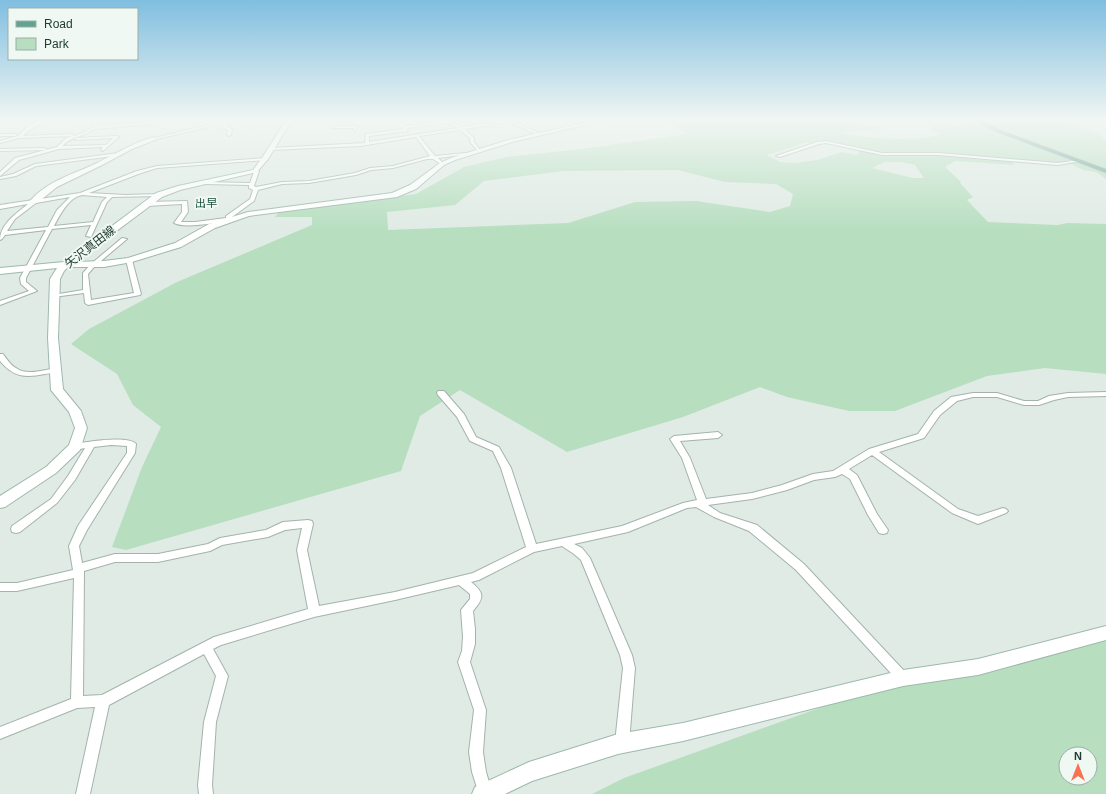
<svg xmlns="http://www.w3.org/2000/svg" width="1106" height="794" font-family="Helvetica,'Noto Sans JP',sans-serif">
	<rect width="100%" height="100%" fill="#e0ebe5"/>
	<!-- green -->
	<g fill="#b7debf" fill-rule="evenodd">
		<path d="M664 120H861L859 124 882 126 887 128 843 132 849 135C881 138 911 143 942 134L933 131 929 128C942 120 951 125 965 127L964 124 983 121 982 120H1065L1098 133 1106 140V179L1096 172 1083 170 1071 164 1012 162 1014 165 955 161 945 167 961 182 960 183 973 197 967 200 988 222 1058 225 1067 223 1106 224V374L1045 368 987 376 895 411H849L787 397 760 387 683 417 567 452 460 390 420 416 401 471 126 550 112 547 142 467 161 427 133 405 117 374 71 344 89 329 177 282 312 225V217H275L279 212 416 194 464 167 506 157 581 149 688 134C680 130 673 123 664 120ZM831 141 861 148 857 155 841 152 817 160 795 163 780 162 767 155 805 143ZM885 162H901L915 165 924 178H913L872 168ZM678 170 725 182 776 184 793 194 790 206 770 212 696 201 635 202 568 223 388 230 387 212 455 205 484 181 563 171Z"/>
		<path d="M1106 633V794H592L624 778 903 678ZM1066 754H1090V778H1066Z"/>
	</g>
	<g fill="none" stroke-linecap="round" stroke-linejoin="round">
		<!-- stream -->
		<path stroke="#85ccd3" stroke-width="1.5" d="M0 123 36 120"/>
		<defs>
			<g id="street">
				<path d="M41 120H71L69 121C49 122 38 121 23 136L72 134 74 136 85 132 100 123 102 124 99 126 173 120H242L226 121 228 123 227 127 232 129 231 135 229 136 227 135 228 130 223 128 224 123 222 121 174 122 95 129C83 137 72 136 62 146L106 145 113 138 75 140 76 138 117 136 119 137 103 151 101 150 103 147 59 149 19 160 0 176V172L15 158 57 147 66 138 72 136 19 138 0 143V141L18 136 28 126Z"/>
				<path d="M308 120H330L328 121 289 123 287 122Z"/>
				<path d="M394 120H398L405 126 447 121 462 127 506 120H514L513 121 541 134 538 135 509 122 466 129 465 130 474 138V142L480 150 478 151 470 142V138L460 130 419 136 435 156 466 153 468 154 438 158 444 164 442 165 433 159H427L393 168 371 170 356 175 309 183 282 184 258 190 254 201 232 217 234 219 231 221C218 222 185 229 174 223L182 212V204L147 206 144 204 147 202 187 201 188 212 181 222H195L226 218V216L250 199 253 190 249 188V185L205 184 203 183V182L250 183 254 172 253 171 257 170 259 171 254 186 256 187 282 182 309 181 355 173 370 168 393 166 430 156 416 137 360 146 270 150 268 149 270 148 365 143 366 134 404 129ZM447 123 458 128 369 142V136L408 131 407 128Z"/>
				<path d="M207 125 208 127 153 140 151 139Z"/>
				<path d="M334 126H356L358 127 355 131 353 130 354 128H333Z"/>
				<path d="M0 134H15L17 135 15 136H0Z"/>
				<path d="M826 141 882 153H939L1058 163 1079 160 1081 161 1058 165 939 155H882L826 143 819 144 780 157 776 156 817 142Z"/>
				<path d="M44 148 46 149V150L0 151V149Z"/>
				<path d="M119 153 121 154V155L36 166 16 176 0 179V177L13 174 35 164Z"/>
				<path d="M265 158 267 159V160L157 168 141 173 89 193 125 195 159 194 161 195 159 196 112 197 107 202 91 237 86 236 91 225 52 229 26 278V282L37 291 0 305V301L29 291 21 284 20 278 46 230 5 235 2 239 0 240C0 224 17 213 28 204L0 209V205L80 193 137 171 157 166ZM82 195 107 197 102 202 93 222 54 226C60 215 68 198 82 195ZM70 197 57 210 48 227 7 231 15 219 36 203Z"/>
				<path d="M122 238 127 239 95 266 88 274 91 300 134 293 126 260 129 258 132 260 141 294 140 295 88 305 85 303 84 293 53 297V295L83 290V273L91 264Z"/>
				<path d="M0 354H3C7 359 10 365 16 368 27 376 44 370 56 368L60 370C56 373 50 373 45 374 25 378 13 377 0 361Z"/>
				<path d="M438 391H444L464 414 476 437 499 447 500 449 511 468 536 544 622 526 683 503 697 500 682 458 670 439 674 436 718 432 722 435 718 438 680 441 690 458 706 499 752 493 782 485 813 474 833 471 869 449 918 434 934 411 951 397 973 393H997L1024 401H1038L1049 396 1068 393 1106 392V396L1068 397 1054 400 1039 405H1024L997 397H973L957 401 940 415 924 438 879 452 958 509 978 516 1003 508 1006 509 1008 511 1006 513 978 524 952 513 872 455 849 469 857 475 877 514 888 530 887 533 883 534 879 533 868 515 850 479 842 474 835 477 814 480 787 490 752 499 708 505 720 513 757 525 804 564 907 674 909 678 907 682 903 683 899 682 796 570 749 531 714 517 696 507 687 508 628 532 574 544 582 548 590 558 632 655 635 668 629 743 627 748 622 749 617 748 615 743 623 668 620 655 581 560 574 554 562 546 534 552 479 580 471 582C485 593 484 598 473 611L475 629V644L470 662 486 710 483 752 486 772 492 792 491 794H479L472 772 469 752 474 710 458 662 462 651 463 637 461 610 470 599V594L459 585 395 600 314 617 221 645 213 649 228 676 216 722 212 785 213 794H199L198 785 204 722 216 676 204 654 109 705 90 794H76L95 707 77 708 0 739V727L71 699 74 578 17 591H0V583H17L73 570 69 546 78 526 127 453V446L111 445 94 447 75 480 57 503 20 532 16 533 12 532 11 529 12 526 51 499 68 476 85 448 75 450 71 447 72 445C84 442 128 435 136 444L135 453 87 530 79 546 82 563 115 554H158L208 544 220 538 266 530 283 522 308 520 312 521 313 524 307 550 319 606 395 592 473 573 526 547 501 468 493 451 470 441 457 417 438 395 437 393ZM302 528 297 550 308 609 214 637 102 695 83 696 84 571 115 562H158L210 551 222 545 268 537 285 530Z"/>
			</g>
			<g id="secondary">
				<path d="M286 120H292L268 159 257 172 180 190 162 197 75 262 104 261 128 258 175 243 209 224 248 212 392 193 410 185 440 163 451 158 508 140 596 120H606L512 142 455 160 444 165 416 189 397 197 249 216 215 228 181 247 132 262 104 267H68L64 271 60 279 58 338 63 389 81 411 87 428 80 450 56 473 5 507 0 508V496L46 467 69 445 75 428 69 412 51 390 48 338 50 279 57 268 0 274V268L64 262 156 193 178 186 253 170 262 158Z"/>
				<path d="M153 137 155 138V140L132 149 102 165 57 187 37 203H31L30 201C47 181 74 174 97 163 115 154 133 143 153 137Z"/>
				<path d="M1106 626V640L978 675 903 686 683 741 618 754 532 781 505 794H472L475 787 529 762 618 734 683 723 903 670 978 659Z"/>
			</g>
			<path id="primary" d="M972 120H979L1003 131 1106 169V173L999 133Z"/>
		</defs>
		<!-- street casing -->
		<use href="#street" stroke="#a3b3ac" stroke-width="2"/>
		<!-- secondary casing -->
		<use href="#secondary" stroke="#9eb8ad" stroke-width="2"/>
		<!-- primary casing -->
		<use href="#primary" stroke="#c1c8c6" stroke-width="2"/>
		<!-- street -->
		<use href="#street" fill="#fff" fill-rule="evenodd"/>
		<!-- secondary -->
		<use href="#secondary" fill="#fff" fill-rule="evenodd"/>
		<!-- primary -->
		<use href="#primary" fill="#62a38f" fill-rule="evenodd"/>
	</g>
	<!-- sky -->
	<linearGradient id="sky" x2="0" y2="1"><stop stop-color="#80bee0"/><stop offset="0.52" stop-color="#f1f6f3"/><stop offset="1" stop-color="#f1f6f3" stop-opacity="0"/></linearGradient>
	<rect width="1106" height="231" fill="url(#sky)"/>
	<g text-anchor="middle" stroke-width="4" stroke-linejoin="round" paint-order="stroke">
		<!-- far-neighbourhood labels -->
		<g font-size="11" fill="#1b4f3f" stroke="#f0f8f4">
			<text x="206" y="207">出早</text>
		</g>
		<!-- street labels -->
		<g font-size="12" fill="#203c33" stroke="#f0f8f4">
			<text transform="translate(90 247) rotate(-38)" y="4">矢沢真田線</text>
		</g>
	</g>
	<!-- legend -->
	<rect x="8" y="8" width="130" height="52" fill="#f0f8f4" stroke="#9dada7"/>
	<rect x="16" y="21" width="20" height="6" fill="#62a38f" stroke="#9dada7"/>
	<text x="44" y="28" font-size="12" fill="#203c33">Road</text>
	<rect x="16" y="38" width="20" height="12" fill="#b7debf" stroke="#9dada7"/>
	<text x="44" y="48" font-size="12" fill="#203c33">Park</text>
	<!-- north arrow -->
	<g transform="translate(1078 766)"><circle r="19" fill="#f0f8f4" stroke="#9dada7"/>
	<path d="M0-3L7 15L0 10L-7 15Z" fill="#f87151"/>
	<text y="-6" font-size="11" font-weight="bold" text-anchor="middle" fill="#203c33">N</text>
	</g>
</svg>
